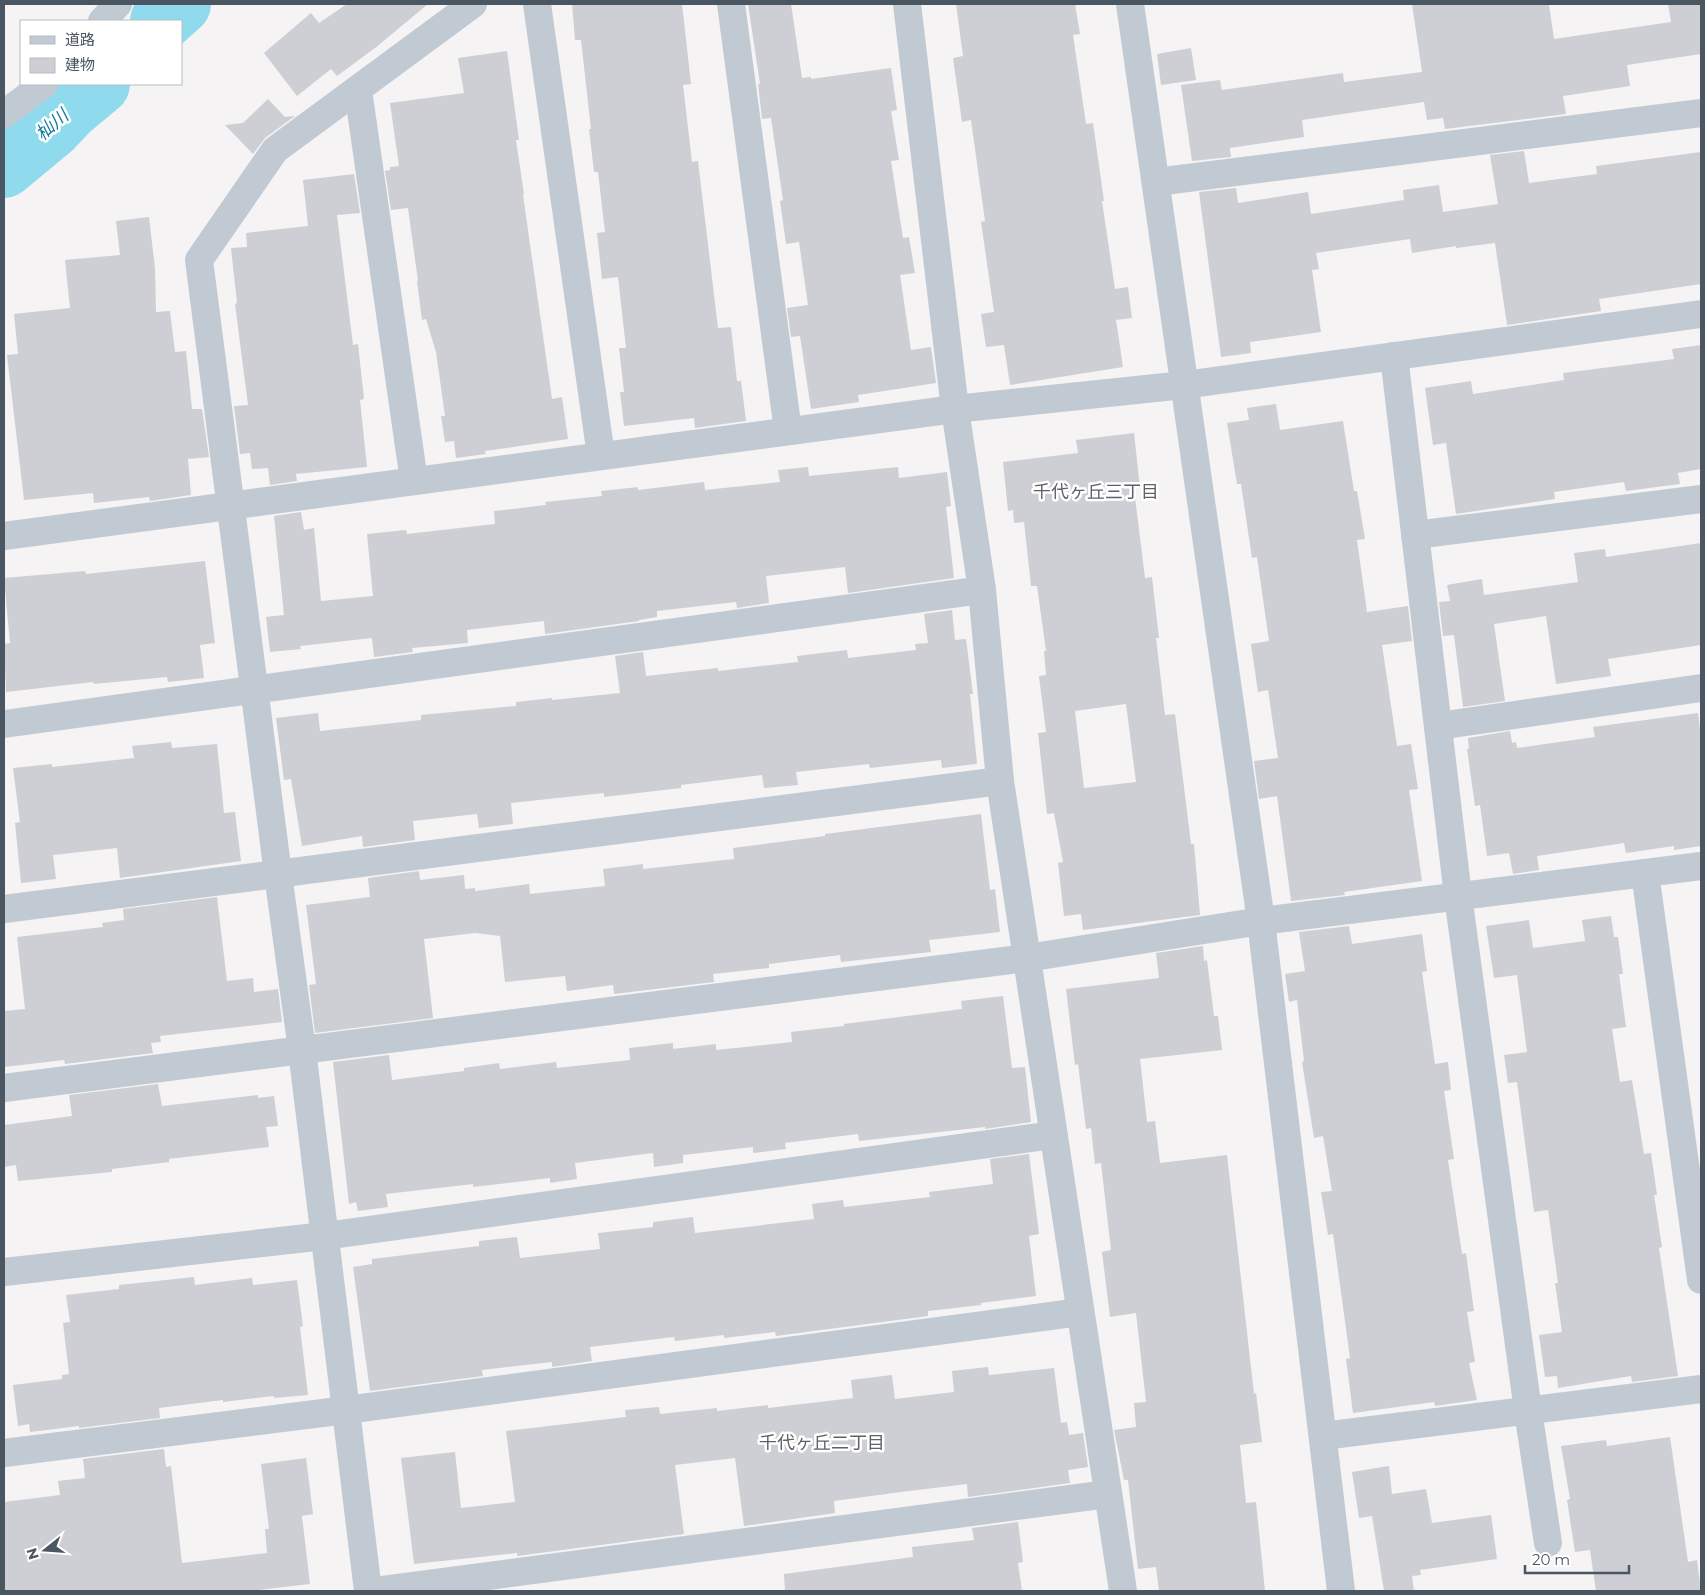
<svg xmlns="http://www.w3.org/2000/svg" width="1705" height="1595" font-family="Montserrat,'Noto Sans JP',sans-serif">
	<rect width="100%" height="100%" fill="#f5f3f3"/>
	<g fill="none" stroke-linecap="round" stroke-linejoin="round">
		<!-- river -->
		<g stroke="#90daee" stroke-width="62">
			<path d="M161 21 180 4"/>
			<path d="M4 167 51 128 69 109 99 84"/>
		</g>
	</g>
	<!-- building -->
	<g fill="#cdcfd5" fill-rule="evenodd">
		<path d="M347 4H428L375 48 337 76 331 69 297 96 264 53 311 13 319 23Z"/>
		<path d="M572 4H682L691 84 683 85 692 162 698 161 718 328 731 327 737 381H741L746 421 695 428 694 418 624 426 620 392H624L619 348H626L618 277 602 279 597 233 605 232 598 172H594L589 129H591L581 40H575Z"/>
		<path d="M748 4H791L802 78 811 77V79L891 68 897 110 891 111 899 160 891 161 903 238 909 237 915 273 900 275 911 350 931 347 936 383 858 395 859 402 811 409 800 336 791 337 787 308 808 305 799 242 786 244 780 201 783 200 771 118 762 119 758 84H760Z"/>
		<path d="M956 4H1075L1080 34 1073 35 1086 124 1093 123 1104 201H1102L1115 289 1128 287 1132 318 1116 320 1123 367 1010 385 1004 345 986 347 981 314 994 312 981 222 985 221 971 120 962 122 953 58 963 56Z"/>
		<path d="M1412 4H1549L1554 39 1671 22 1668 4H1701V54L1627 65 1630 86 1563 96 1566 114 1445 129 1443 118 1427 120 1424 102 1302 120 1304 137 1230 148 1231 157 1192 161 1181 85 1220 80 1222 90 1343 73 1344 82 1422 72Z"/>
		<path d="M1191 48 1196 80 1161 85 1157 54Z"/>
		<path d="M507 51 519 140H516L524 194 523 195 552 399 562 397 568 439 485 451 486 454 456 458 454 441 445 442 441 416H445L436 352 426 319 422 320 417 281H418L408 208 391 210 385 171 390 170V167L399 166 390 103 464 93 458 58Z"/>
		<path d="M268 99 285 117 295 116 265 138 253 154 225 125 243 123Z"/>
		<path d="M1524 151 1529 183 1597 174 1596 166 1701 152V284L1599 299 1601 311 1507 325 1495 243 1456 248V246L1412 253 1410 239 1316 253 1319 269 1312 270 1321 332 1250 342 1251 353 1221 357 1199 192 1236 188 1238 203 1308 192 1311 214 1404 200 1403 190 1439 185 1443 212 1498 204 1490 155Z"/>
		<path d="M354 174 360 213 337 215 353 345 358 344 364 399 360 400 367 467 296 474 297 481 270 485 268 468 252 469 250 453 240 454 234 406 248 405 235 304 237 303 231 248 247 247 246 233 308 226 303 180Z"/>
		<path d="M149 217 155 268 156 312 170 311 175 352 186 351 192 409H202L209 457 188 459 191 495 150 501 149 497 94 503 93 493 24 500 7 355 18 354 14 314 70 308 65 260 120 255 116 221Z"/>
		<path d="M1701 345V469L1678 473 1680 484 1626 491 1624 482 1554 492 1555 499 1456 514 1446 443 1433 445 1425 388 1471 381 1473 394 1564 380 1563 373 1674 359 1672 349Z"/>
		<path d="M1276 404 1280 430 1343 421 1354 491H1357L1365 539 1357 540 1367 612 1408 606 1412 641 1382 645 1397 746 1411 744 1418 789 1409 790 1422 881 1344 892 1345 895 1291 901 1277 796 1259 799 1254 761 1278 758 1268 690 1258 692 1251 644 1269 641 1257 557 1252 558 1241 484H1237L1227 423 1249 420 1247 408Z"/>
		<path d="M1134 433 1140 488 1134 489 1145 578 1152 577 1159 638H1156L1165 715 1175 714 1191 844H1194L1200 915 1083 930 1081 914 1064 916 1058 863 1063 862 1054 813 1047 814 1038 733 1046 732 1039 676 1046 675 1044 651H1046L1037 586H1031L1024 522 1014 523 1013 510 1008 511 1003 462 1078 453 1076 440ZM1126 704 1136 782 1084 788 1075 711Z"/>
		<path d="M808 467 809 476 898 467 899 478 947 472 951 506 946 507 954 578 848 593 845 567 766 576 769 603 737 608 736 602 657 611V617L639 620V621L545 634 544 621 467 630 468 643 412 648 413 652 374 657 372 638 300 646 301 649 270 652 266 617 284 615 274 516 301 512 304 530 314 528 321 601 373 596 367 534 406 530 407 534 495 524 494 511 546 505 545 502 602 496 601 491 638 487V490L704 482 705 490 780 482 778 470Z"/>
		<path d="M1701 543V645L1608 659 1611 676 1556 684 1546 616 1494 624 1505 701 1463 707 1454 635 1443 636 1439 602 1450 601 1447 585 1482 579 1484 595 1578 582 1574 553 1605 549 1606 557Z"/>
		<path d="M205 561 215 643 200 645 204 678 168 682 167 677 94 684 93 682 6 692 4 644 10 643 4 578 85 571 86 574Z"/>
		<path d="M952 610 955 640 966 639 973 694H970L977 763 976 764 942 768 941 760 870 768 869 764 796 772 798 785 764 788 762 775 681 785V788L604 797V793L511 803 513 824 479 828 477 814 413 821 415 840 363 847 362 836 302 846 291 779 284 780 276 718 318 713 320 731 421 720V715L516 706V702L552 698V700L620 693 615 656 643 652 646 676 718 668V671L798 662 797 656 847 650 848 658 916 650 915 644 928 643 924 614Z"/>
		<path d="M1698 713 1701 736V846L1674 850V846L1626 853 1624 843 1537 856 1539 870 1513 874 1509 853 1487 856 1480 805 1475 806 1467 749H1469L1468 738 1510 731 1512 743 1516 742 1517 748 1595 737 1593 727Z"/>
		<path d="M171 742 172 748 217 744 224 813 235 812 241 861 120 878 117 848 53 855 56 879 21 883 15 823 20 822 13 768 52 764V767L134 758 132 746Z"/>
		<path d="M981 814 990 890 995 889 1000 932 929 940 931 952 841 962 840 955 769 964V968L713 974 714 982 614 994 613 985 567 991 565 976 505 982 500 936 475 933 424 939 433 1018 315 1033 309 985 316 984 306 905 370 897 368 878 419 871 420 880 464 875 465 889 475 888V891L529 884 530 894 605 886 603 869 643 864V869L734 859 733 848 825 836V834Z"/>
		<path d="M217 897 227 981 253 978 254 992 278 989 282 1022 160 1036 161 1042 151 1043 153 1053 65 1064 64 1060 4 1067V1011L25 1009 17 937 103 927 102 923 124 920 123 909Z"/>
		<path d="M1611 916 1614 937H1618L1623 974H1619L1626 1027 1612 1029 1620 1082 1632 1080 1644 1154 1651 1153 1657 1195H1654L1662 1247 1659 1248 1678 1376 1632 1382 1631 1376 1558 1388 1557 1376 1545 1377 1539 1335 1562 1332 1555 1283H1558L1548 1210 1534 1212 1517 1082 1508 1083 1504 1055 1527 1052 1517 975 1494 978 1486 926 1529 920 1533 948 1585 941 1582 920Z"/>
		<path d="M1349 926 1352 944 1422 934 1427 971 1422 972 1435 1064 1448 1062 1451 1090 1444 1091 1454 1159 1448 1160 1462 1254 1466 1253 1474 1311 1467 1312 1475 1362 1469 1363 1477 1400 1435 1406 1434 1402 1353 1413 1346 1359 1350 1358 1333 1234 1328 1235 1321 1192 1332 1191 1323 1136 1314 1138 1302 1062 1304 1061 1297 1000 1289 1002 1285 974 1305 971 1299 932Z"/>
		<path d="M1203 946 1204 961 1207 960 1214 1016H1218L1222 1050 1140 1059 1147 1122 1155 1121 1160 1163 1227 1155 1254 1394 1256 1393 1262 1442 1240 1445 1246 1503 1256 1502 1265 1591H1159L1156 1567 1138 1569 1128 1480H1124L1114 1430 1136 1427 1134 1403 1146 1402 1136 1313 1110 1317 1102 1252 1111 1250 1101 1163 1095 1164 1091 1128 1086 1129 1078 1064 1075 1065 1066 989 1159 978 1156 953Z"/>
		<path d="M1003 996 1012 1068 1025 1067 1031 1122 985 1129V1127L859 1141 858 1134 785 1143 786 1149 753 1153V1147L683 1155V1163L654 1167 653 1153 575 1163 577 1179 550 1183V1178L473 1187V1184L386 1194 388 1207 358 1211 356 1202 349 1204 333 1062 389 1055 392 1080 464 1071V1068L499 1063 500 1069 556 1062 557 1068 630 1060 629 1048 673 1043V1049L716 1044V1050L792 1042 791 1032 844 1026V1024L962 1009 961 1001Z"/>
		<path d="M158 1084 162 1106 258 1095V1098L274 1096 278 1126 266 1127 269 1147 169 1159V1162L112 1169V1172L18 1181 16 1165 4 1167V1125L72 1116 69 1095Z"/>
		<path d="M1029 1154 1039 1234 1029 1236 1036 1296 981 1303V1305L928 1311V1316L776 1336 775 1332 724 1338V1335L675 1341 674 1337 590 1347 592 1361 552 1367V1362L482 1370 483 1376 370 1391 353 1267 372 1264V1259L479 1246V1241L517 1237 520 1258 600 1249 598 1233 653 1227V1222L693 1217 695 1233 814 1219 812 1204 843 1200 844 1207 930 1197 929 1192 993 1184 990 1159Z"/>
		<path d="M194 1277 195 1285 252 1278 253 1285 297 1280 303 1326 300 1327 308 1395 274 1398V1396L223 1402V1400L159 1408 160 1418 79 1428V1426L30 1432 29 1424 18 1426 13 1385 62 1379V1375L69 1374 63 1323 70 1322 66 1295 119 1289V1285Z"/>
		<path d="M988 1367 989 1375 1054 1368 1061 1423 1067 1422 1069 1435 1083 1433 1088 1467 1068 1470 1070 1483 968 1497 967 1484 901 1492 834 1501 835 1513 744 1526 735 1458 675 1465 684 1534 517 1556V1553L414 1564 401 1458 455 1452 461 1508 515 1502 506 1431 626 1417 625 1410 659 1407 660 1414 717 1408V1411L768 1405V1408L853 1398 851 1380 892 1375 895 1399 954 1392 952 1371Z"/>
		<path d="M1670 1437 1688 1562 1697 1560 1701 1591H1596L1590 1550 1575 1552 1567 1500 1570 1499 1561 1446 1606 1440 1607 1446Z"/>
		<path d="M164 1449 166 1467 171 1466 182 1563 267 1553 265 1529H269L261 1464 306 1458 313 1514 302 1516 310 1584 249 1591H4V1502L60 1495 58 1481 85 1478 83 1459Z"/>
		<path d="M1389 1466 1392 1494 1426 1489 1432 1523 1491 1515 1497 1559 1420 1570 1421 1575 1412 1576 1414 1591H1384L1372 1516 1359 1518 1352 1472Z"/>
		<path d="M1018 1522 1023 1562 1018 1563 1022 1591H785L784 1574 913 1557 912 1547 974 1540 972 1528Z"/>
	</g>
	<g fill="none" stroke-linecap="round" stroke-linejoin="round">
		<!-- minor -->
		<g stroke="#c1cad2" stroke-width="28">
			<path d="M537 4 601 456"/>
			<path d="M731 4 788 431"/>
			<path d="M907 4 955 409 982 590 1000 781 1123 1591"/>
			<path d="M1130 4 1261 921 1341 1591"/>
			<path d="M102 21 118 4"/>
			<path d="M358 90 414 481"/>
			<path d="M4 114 44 84"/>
			<path d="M1156 182 1701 113"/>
			<path d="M1394 356 1458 896 1528 1411 1548 1543"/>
			<path d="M1415 535 1701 499"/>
			<path d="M4 536 955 409 1184 385 1701 314"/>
			<path d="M4 724 982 590"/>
			<path d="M1438 726 1701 688"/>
			<path d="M1645 873 1701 1280"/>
			<path d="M4 909 1000 781"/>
			<path d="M4 1088 1027 958 1261 921 1701 866"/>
			<path d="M4 1272 325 1236 1053 1135"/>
			<path d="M1323 1436 1701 1389"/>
			<path d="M4 1453 346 1410 1080 1312"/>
			<path d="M368 1591 302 1050 278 874 199 260 275 150 473 4"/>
			<path d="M375 1591 1108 1494"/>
		</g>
	</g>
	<g text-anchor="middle" stroke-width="5" stroke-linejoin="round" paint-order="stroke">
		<!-- water labels -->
		<g font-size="18" font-style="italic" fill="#0c7c9b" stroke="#fff">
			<text transform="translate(52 125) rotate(-41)" y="6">杣川</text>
		</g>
		<!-- neighbourhood labels -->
		<g font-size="18" fill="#5f6368" stroke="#fff">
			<text x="1096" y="498">千代ヶ丘三丁目</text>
			<text x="822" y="1449">千代ヶ丘二丁目</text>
		</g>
	</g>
	<!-- border -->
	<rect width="1705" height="1595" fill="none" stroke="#4a5661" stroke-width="10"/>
	<!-- legend -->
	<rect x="20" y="20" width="162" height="65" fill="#ffffff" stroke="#b7bbc0"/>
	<rect x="30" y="36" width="25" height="8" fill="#c1cad2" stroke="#b7bbc0"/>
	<text x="65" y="45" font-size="15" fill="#4a5661">道路</text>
	<rect x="30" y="58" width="25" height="15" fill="#cdcfd5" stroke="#b7bbc0"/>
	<text x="65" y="70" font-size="15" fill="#4a5661">建物</text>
	<!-- north arrow -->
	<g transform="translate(45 1550) rotate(253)" stroke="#ffffff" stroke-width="4" paint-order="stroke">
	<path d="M0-4L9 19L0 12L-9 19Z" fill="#4a5661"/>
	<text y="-8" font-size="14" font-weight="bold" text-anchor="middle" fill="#4a5661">N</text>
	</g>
	<!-- scale -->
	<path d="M1525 1565v8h104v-8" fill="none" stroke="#4a5661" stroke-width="2.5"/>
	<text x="1532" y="1565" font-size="15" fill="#4a5661" stroke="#ffffff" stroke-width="4" paint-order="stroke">20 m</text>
</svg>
